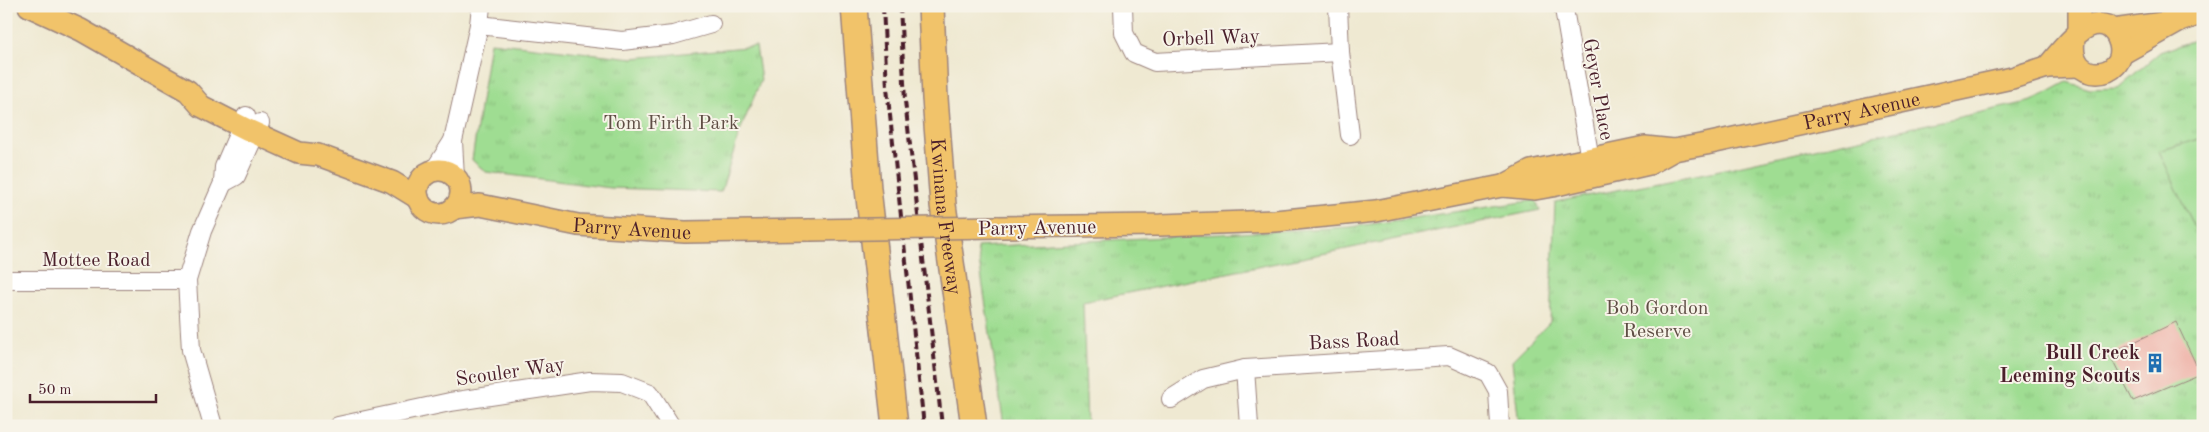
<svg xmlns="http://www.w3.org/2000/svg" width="2209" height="432" font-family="'Old Standard TT',serif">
	<defs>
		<pattern id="grass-tufts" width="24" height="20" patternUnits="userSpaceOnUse" patternTransform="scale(1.25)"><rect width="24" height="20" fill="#9fdd92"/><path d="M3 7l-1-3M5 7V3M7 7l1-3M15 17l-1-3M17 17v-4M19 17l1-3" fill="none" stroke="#8abd7e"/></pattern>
	</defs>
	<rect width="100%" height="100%" fill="#f7f3e8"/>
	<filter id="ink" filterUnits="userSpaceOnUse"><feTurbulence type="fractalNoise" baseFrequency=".02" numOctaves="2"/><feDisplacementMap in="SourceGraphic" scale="10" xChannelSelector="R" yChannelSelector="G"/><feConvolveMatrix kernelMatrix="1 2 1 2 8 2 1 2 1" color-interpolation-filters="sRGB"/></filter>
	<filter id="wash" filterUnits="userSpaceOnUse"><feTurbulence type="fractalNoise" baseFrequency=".0096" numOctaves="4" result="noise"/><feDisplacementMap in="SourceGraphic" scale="20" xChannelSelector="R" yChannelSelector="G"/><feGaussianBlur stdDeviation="1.12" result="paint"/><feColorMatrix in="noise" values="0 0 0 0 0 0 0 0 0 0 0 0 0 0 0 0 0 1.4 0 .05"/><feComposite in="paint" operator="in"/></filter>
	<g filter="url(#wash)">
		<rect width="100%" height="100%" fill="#efe9d2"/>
		<!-- grass -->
		<g fill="url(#grass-tufts)" stroke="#747e5e">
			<path d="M2203 37V138L2159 151 2203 245V426H1519L1512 360 1550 322 1555 202 1711 172 2032 101 2067 82 2090 89 2118 88 2160 52Z"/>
			<path d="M490 42 633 58 756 46 761 80 740 131 721 192 611 188 486 172 472 160Z"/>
			<path d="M1536 200 1540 210 1083 302 1087 426H1004L977 247 1351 227Z"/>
		</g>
		<!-- pitch -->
		<path fill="#9fdd92" stroke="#747e5e" d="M2203 138V245L2159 151Z"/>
		<g id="blocks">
			<!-- building -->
			<path fill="#eeaca2" d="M2176 322 2200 373 2133 401 2109 354Z"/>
		</g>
	</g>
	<g filter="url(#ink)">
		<use href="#blocks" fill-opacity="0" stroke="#9c847e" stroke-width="1"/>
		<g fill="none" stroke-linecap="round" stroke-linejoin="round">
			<defs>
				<g id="minor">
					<path d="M1123 6 1124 33 1134 53 1155 62 1340 52"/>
					<path d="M1338 6 1340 52 1350 135"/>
					<path d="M1564 9 1592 171"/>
					<path d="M479 25 622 41 673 35 711 24"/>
					<path d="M433 172 453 141"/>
					<path d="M455 178 453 141 479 25 481 6"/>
					<path d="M223 183 236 176 260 123"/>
					<path d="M6 280H187"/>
					<path d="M1245 369 1249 426"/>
					<path d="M1171 399 1203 379 1245 369 1449 356 1488 373 1498 391 1500 426"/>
					<path d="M213 426 191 350 187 280 202 231 223 183 224 167 246 116"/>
					<path d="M338 426 450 402 590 381 622 382 650 393 671 426"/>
				</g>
				<g id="major">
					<path d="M29 6 81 30 188 91 201 106 246 129 299 153 318 155 392 182 418 198"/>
					<path d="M2113 30 2170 22"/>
					<path d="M2079 32V6"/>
					<path d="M2121 54 2180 21 2203 13"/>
					<path d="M2047 67C2061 52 2084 16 2107 26 2115 30 2118 36 2120 44 2129 80 2066 87 2074 39"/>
					<circle cx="439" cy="192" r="22"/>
					<path id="s1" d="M1503 186 1531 171 1645 147 1674 150 1706 144 2012 78 2047 67 2079 66"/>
					<path id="s2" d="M454 208 480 205 578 225 685 232 810 230"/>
					<path d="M997 227 1160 225 1275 221 1376 211 1502 186 1535 189 1552 186 1649 164 1674 150"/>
				</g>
				<g id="highway">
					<path d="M854 6 868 189 895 426"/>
					<path id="s3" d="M931 6 935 98 943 205 974 426"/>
				</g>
			</defs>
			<!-- minor casing -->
			<use href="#minor" stroke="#9c847e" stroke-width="20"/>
			<!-- major casing -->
			<use href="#major" stroke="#9c847e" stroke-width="24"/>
			<!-- highway casing -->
			<use href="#highway" stroke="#9c847e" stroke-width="28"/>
			<!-- minor -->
			<use href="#minor" stroke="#fff" stroke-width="18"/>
			<!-- major -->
			<use href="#major" stroke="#f1c36a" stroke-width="21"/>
			<!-- highway -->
			<use href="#highway" stroke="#f1c36a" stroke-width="25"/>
			<!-- rail -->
			<g stroke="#4a1f2b" stroke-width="4" stroke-dasharray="8 4" stroke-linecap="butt">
				<path d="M883 6 887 88 924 426"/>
				<path d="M900 6 905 101 942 426"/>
			</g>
			<defs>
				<path id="major-bridge" d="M810 230 997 227"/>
			</defs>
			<!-- major-bridge casing -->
			<use href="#major-bridge" stroke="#9c847e" stroke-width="24" stroke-linecap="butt"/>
			<!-- major-bridge -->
			<use href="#major-bridge" stroke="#f1c36a" stroke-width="21"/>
		</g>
	</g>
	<!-- icons -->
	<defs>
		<symbol id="building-bare" viewBox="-9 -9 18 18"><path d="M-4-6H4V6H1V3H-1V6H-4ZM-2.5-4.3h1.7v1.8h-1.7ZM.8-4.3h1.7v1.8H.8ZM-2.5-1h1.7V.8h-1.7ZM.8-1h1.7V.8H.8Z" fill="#1f6fb2" stroke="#f7f3e8" stroke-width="2.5" paint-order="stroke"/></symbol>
	</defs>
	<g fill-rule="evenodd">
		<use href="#building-bare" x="2141" y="349" width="28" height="28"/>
	</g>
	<g text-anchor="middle" stroke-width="4" stroke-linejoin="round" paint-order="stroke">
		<!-- street labels -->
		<g font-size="20" fill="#4a1f2b" stroke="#f7f3e8">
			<text transform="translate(1211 37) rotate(-2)" y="7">Orbell Way</text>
			<text transform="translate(1599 89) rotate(80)" y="7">Geyer Place</text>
			<text dy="7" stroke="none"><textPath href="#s1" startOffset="369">Parry Avenue</textPath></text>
			<text dy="7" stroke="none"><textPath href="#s3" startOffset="211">Kwinana Freeway</textPath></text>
			<text dy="7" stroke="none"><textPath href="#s2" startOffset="180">Parry Avenue</textPath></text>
			<text transform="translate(1037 227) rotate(-1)" y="7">Parry Avenue</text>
			<text x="96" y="266">Mottee Road</text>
			<text transform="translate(1354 340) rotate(-3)" y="7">Bass Road</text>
			<text transform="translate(510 371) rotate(-8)" y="7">Scouler Way</text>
		</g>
		<!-- park labels -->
		<g font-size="20" fill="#5f4e45" stroke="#f7f3e8">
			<text x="671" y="129">Tom Firth Park</text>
			<text x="1657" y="314">Bob Gordon<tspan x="1657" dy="23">Reserve</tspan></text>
		</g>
		<!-- poi labels -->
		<g font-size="20" font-weight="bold" fill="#4a1f2b" stroke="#f7f3e8" text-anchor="end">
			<text x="2140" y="359">Bull Creek<tspan x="2140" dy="23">Leeming Scouts</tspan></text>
		</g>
	</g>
	<!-- margin -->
	<rect width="2209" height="432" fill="none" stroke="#f7f3e8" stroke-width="25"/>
	<!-- scale -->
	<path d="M30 394v8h126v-8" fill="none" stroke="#4a1f2b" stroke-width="2.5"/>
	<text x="38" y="394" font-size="15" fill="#4a1f2b" stroke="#f7f3e8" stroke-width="4" paint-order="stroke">50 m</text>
</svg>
